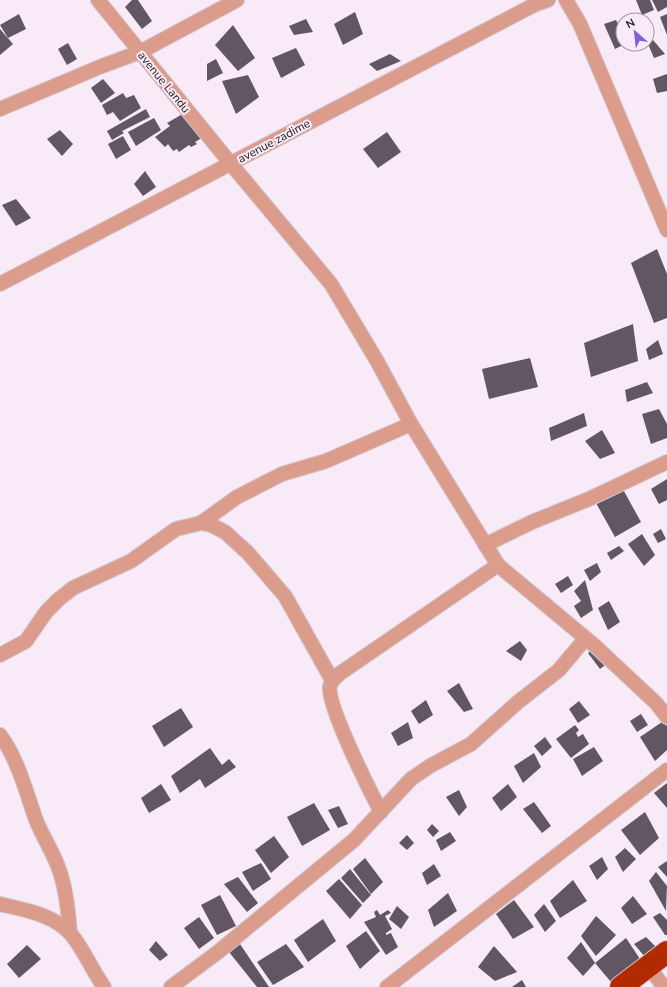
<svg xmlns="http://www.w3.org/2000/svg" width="667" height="987" font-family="'Nunito Sans',sans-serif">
	<rect width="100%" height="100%" fill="#f8ebf7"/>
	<!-- building -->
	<g fill="#615661">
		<path d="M132 0H138L152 21 142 29 125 7Z"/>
		<path d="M636 0H650L654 10 642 15Z"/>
		<path d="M652 0H667V7L658 12Z"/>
		<path d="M355 12 363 34 343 45 334 24Z"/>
		<path d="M19 14 26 29 8 38 0 25Z"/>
		<path d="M667 14V35L660 17Z"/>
		<path d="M306 19 313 32 294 35 289 26Z"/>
		<path d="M616 20 623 33V45L615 49 604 24Z"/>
		<path d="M233 25 255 58 238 71 215 45Z"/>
		<path d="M0 29 13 44 0 55Z"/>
		<path d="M653 40 665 54 654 58 648 44Z"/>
		<path d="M68 43 77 59 67 65 58 49Z"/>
		<path d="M296 48 305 65 281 78 272 58Z"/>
		<path d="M390 54 401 61 377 71 369 64Z"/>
		<path d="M216 59 223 73 207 81V64Z"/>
		<path d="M667 74V91L657 93 653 79Z"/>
		<path d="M248 75 259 97 236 114 222 81Z"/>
		<path d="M103 79 115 93 101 103 91 88Z"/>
		<path d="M123 93 126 98 134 95 141 108 120 121 113 112 107 115 102 105Z"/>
		<path d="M146 109 150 117 122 131 124 133 112 140 107 131Z"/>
		<path d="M186 112 205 136 195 142 197 144 191 147 189 145 179 152 177 149 173 151 168 144 165 147 155 137 170 126 167 123Z"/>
		<path d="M154 118 161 130 136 146 128 132Z"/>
		<path d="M60 130 73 144 62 156 47 139Z"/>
		<path d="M387 132 401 152 378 168 363 149Z"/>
		<path d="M123 136 131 150 116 159 108 144Z"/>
		<path d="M145 171 156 187 143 196 134 184Z"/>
		<path d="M16 199 31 218 16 226 2 205Z"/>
		<path d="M657 249 667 274V318L654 323 631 263Z"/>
		<path d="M633 324 638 361 591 377 584 343Z"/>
		<path d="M658 340 663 354 649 360 646 349Z"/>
		<path d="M530 358 538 387 489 399 482 369Z"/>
		<path d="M647 382 653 393 627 402 625 390Z"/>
		<path d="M659 409 667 424V438L651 444 642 414Z"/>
		<path d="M584 413 587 426 551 441 549 428Z"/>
		<path d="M602 430 615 453 600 459 585 441Z"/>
		<path d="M667 479V500L659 504 651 489Z"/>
		<path d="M620 484 641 522 615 537 596 503Z"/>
		<path d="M661 529 666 539 658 543 653 534Z"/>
		<path d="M642 534 655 555 644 566 628 544Z"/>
		<path d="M619 546 624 551 611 560 607 553Z"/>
		<path d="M597 563 601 572 590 581 584 570Z"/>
		<path d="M568 576 573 585 561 593 555 584Z"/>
		<path d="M585 580 593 610 581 618 574 606 581 601 574 591Z"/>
		<path d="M609 601 620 622 608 630 598 608Z"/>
		<path d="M520 641 527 650 521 661 506 651Z"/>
		<path d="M599 645 612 660 600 669 588 653Z"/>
		<path d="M459 683 473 709 464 712 447 691Z"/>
		<path d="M426 700 433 715 419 724 411 711Z"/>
		<path d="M579 701 590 715 578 723 569 709Z"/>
		<path d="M181 708 193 727 164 747 152 726Z"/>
		<path d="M641 714 648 725 637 732 630 721Z"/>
		<path d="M408 722 413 738 398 746 391 733Z"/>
		<path d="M662 722 667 726V750L655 761 640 737Z"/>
		<path d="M575 725 579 730 576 733 578 737 583 734 589 744 571 758 556 739Z"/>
		<path d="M545 737 552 747 542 756 534 746Z"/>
		<path d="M594 747 603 761 582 776 573 759Z"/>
		<path d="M210 748 222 765 229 759 236 767 205 788 200 779 180 793 171 776Z"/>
		<path d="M534 753 541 767 523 783 514 766Z"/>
		<path d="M667 783V808L654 793Z"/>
		<path d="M161 784 171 800 149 813 141 798Z"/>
		<path d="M508 784 517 797 501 811 492 798Z"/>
		<path d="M459 790 467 807 459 816 446 797Z"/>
		<path d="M534 802 551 826 542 833 523 809Z"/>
		<path d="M314 803 330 830 302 846 287 817Z"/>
		<path d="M339 806 348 824 338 828 328 810Z"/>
		<path d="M645 812 659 838 640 855 621 830Z"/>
		<path d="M432 824 439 831 433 837 427 830Z"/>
		<path d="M450 832 456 841 441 851 436 840Z"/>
		<path d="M407 835 414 843 407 850 399 843Z"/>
		<path d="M274 836 289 857 271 873 255 850Z"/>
		<path d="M625 848 636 859 623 872 615 857Z"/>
		<path d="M602 857 608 869 597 880 589 866Z"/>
		<path d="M365 858 383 882 371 894 353 869Z"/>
		<path d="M667 861V877L658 867Z"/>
		<path d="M261 863 271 879 253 891 242 872Z"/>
		<path d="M434 864 441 876 427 885 422 873Z"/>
		<path d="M350 869 371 895 363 903 341 878Z"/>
		<path d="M656 872 667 886 666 911 649 881Z"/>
		<path d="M238 877 258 903 247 912 224 884Z"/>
		<path d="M339 879 362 905 350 919 326 891Z"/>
		<path d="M573 880 587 901 560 918 550 901Z"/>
		<path d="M448 893 457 911 434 927 428 910Z"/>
		<path d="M220 895 236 926 217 935 201 905Z"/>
		<path d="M633 896 647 914 632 924 621 908Z"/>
		<path d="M514 900 534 927 513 939 496 914Z"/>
		<path d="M544 904 556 921 545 932 534 915Z"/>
		<path d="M397 906 409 917 401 929 389 919Z"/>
		<path d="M377 910 380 915 388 910 391 913 385 916 392 929 386 933V935L391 933 398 947 386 955 364 922 376 917 374 912Z"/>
		<path d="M660 913 667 920V935H665L653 917Z"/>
		<path d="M596 916 616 935 596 956 581 936Z"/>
		<path d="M199 917 214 938 199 949 184 928Z"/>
		<path d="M323 919 336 941 308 962 294 940Z"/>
		<path d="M366 931 380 951 360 969 346 946Z"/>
		<path d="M646 937 656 947 645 957 634 944Z"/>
		<path d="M626 938 642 962 611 982 595 963Z"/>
		<path d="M156 941 168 955 160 961 149 950Z"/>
		<path d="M581 942 595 963 583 976 567 958Z"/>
		<path d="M240 944 269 987H257L229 952Z"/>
		<path d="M286 944 304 967 273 985 257 962Z"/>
		<path d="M27 945 41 959 19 978 7 964Z"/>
		<path d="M494 946 517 972 495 981 478 967Z"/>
		<path d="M522 980 526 987H512Z"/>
	</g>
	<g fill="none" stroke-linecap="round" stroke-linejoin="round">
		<defs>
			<g id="street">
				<path d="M98 0 231 164 331 284 377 361 411 424 498 565 595 646 656 703 667 717"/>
				<path d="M566 0 580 24 667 230"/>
				<path d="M0 109 102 66 140 52 237 0"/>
				<path d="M0 284 534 5 548 0"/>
				<path d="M201 523 237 497 282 474 326 461 411 424"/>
				<path d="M485 545 532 522 589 499 667 462"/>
				<path d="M0 655 26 641 46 612 59 599 73 588 131 561 176 529 201 523 211 525 225 532 248 553 285 596 332 680"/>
				<path d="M0 735C18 759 26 792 36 820 42 835 51 849 57 864 66 886 68 910 70 933"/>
				<path d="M381 812C371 793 326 704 330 686 331 681 335 678 339 674L498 565"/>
				<path d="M0 904C24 910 53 914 71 934 84 950 92 970 104 987"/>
				<path d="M648 966 664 987"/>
				<path d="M171 987 218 952 354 840 411 779 430 766 471 744 518 702 559 670 585 639"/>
				<path d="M387 987 667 770"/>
			</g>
			<path id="highway" d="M621 987 667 952"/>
		</defs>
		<!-- street casing -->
		<use href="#street" stroke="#d1c6d0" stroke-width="16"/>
		<!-- highway casing -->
		<use href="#highway" stroke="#d1c6d0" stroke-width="24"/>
		<!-- street -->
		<use href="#street" stroke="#db9c8c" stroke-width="14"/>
		<!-- highway -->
		<use href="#highway" stroke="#b12a00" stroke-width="22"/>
	</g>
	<g text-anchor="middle" stroke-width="4" stroke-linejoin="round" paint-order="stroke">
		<!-- street labels -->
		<g font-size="12" fill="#201b1f" stroke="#f8ebf7">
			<text transform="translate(164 82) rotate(51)" y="4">avenue Landu</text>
			<text transform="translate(274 141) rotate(-28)" y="4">avenue zadime</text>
		</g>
	</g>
	<!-- north arrow -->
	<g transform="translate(635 32) rotate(332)"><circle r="19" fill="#f8ebf7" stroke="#a298a1"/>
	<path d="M0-3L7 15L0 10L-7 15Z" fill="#835fd9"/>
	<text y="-6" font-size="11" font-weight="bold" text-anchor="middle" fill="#201b1f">N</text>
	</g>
</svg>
